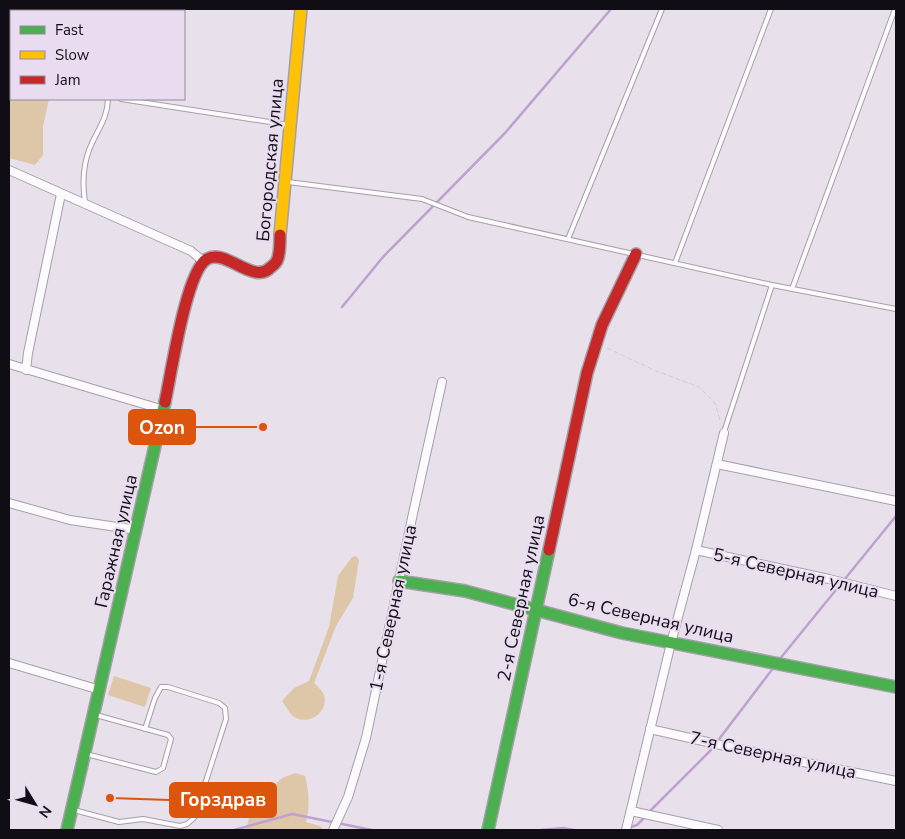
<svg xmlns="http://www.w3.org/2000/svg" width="905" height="839" font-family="'Nunito Sans',sans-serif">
	<rect width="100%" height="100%" fill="#e8e1ec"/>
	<!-- green -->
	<g fill="#dec6a9">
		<path d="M9 43 11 44V99H49L43 126V155L35 165 9 158Z"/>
		<path d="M356 556 359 560 353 598 336 626 314 683C318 687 322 690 324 695 329 712 309 726 294 717 289 713 286 706 282 701L294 688 309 681 329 627 338 576 352 557Z"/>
		<path d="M114 676 151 688 145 707 108 695Z"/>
		<path d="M295 773 305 776C309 791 310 806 306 822L320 826 324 830H246L249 818 274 785 282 778Z"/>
	</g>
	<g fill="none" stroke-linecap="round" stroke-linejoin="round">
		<!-- stream -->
		<g stroke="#bfa1cf" stroke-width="2.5">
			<path d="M342 307 383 257 505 133 611 9"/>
			<path d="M779 660 896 516"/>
			<path d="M649 812 710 751 774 667"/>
			<path d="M628 828 637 825 646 816"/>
			<path d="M234 830 292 814 372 830"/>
			<path d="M541 830 563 828 574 830"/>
		</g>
		<defs>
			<g id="lane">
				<path d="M84 9 103 10"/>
				<path d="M121 99 289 125"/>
				<path d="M288 182 422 199 468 217 772 285 896 309"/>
				<path d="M85 202C82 182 83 162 92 143 99 128 108 116 108 99"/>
				<path d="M568 239 662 9"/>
				<path d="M675 263 771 9"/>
				<path d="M792 289 895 9"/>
				<path d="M724 432 772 285"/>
				<path d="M86 754 156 772 163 768 171 739 168 735 96 715"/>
				<path d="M74 810 119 822 143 819 180 826 187 824 194 818 226 719 225 708 219 703 168 687H161L155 698 145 729"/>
			</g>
			<g id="street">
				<path d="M9 170 191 251 203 261"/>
				<path d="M9 364 164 410"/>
				<path d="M26 370 28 353 61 194"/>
				<path d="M717 464 896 501"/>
				<path d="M9 503 70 520 137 530"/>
				<path d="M696 550 829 579 896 596"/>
				<path d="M9 663 100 690"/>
				<path d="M650 729 734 748 896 781"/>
				<path d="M631 811 718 830"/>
				<path d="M333 830 348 797 366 738 412 518 442 382"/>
				<path d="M626 830 671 643 696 550 724 433"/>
			</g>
			<g id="fast">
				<path d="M399 581 465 591 622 633 896 687"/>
				<path d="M67 830 165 402"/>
				<path d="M488 830 549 550"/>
			</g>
			<path id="slow" d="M280 235 301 9"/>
			<g id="jam">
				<path d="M165 402C171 375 186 271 207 259 226 248 254 286 271 267 274 265 277 262 278 258 280 251 280 243 280 235"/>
				<path d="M549 550 587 373 602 325 636 254"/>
			</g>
		</defs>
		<!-- lane casing -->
		<use href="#lane" stroke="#a5a0a8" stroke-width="6"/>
		<!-- street casing -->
		<use href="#street" stroke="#a5a0a8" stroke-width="10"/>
		<!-- fast casing -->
		<use href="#fast" stroke="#a5a0a8" stroke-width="14"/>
		<!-- slow casing -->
		<use href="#slow" stroke="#a5a0a8" stroke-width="14"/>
		<!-- jam casing -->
		<use href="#jam" stroke="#a5a0a8" stroke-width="14"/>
		<!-- path -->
		<path stroke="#d0ced2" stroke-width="1" stroke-dasharray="5 2.5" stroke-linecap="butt" d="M607 348 656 371 699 387 715 403 720 420"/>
		<!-- lane -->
		<use href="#lane" stroke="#fcfafc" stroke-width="4"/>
		<!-- street -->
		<use href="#street" stroke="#fcfafc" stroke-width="8"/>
		<!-- fast -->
		<use href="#fast" stroke="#4caf50" stroke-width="11"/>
		<!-- slow -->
		<use href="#slow" stroke="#ffc107" stroke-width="11"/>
		<!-- jam -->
		<use href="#jam" stroke="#c62828" stroke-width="11"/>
	</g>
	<g text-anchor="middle" stroke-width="4" stroke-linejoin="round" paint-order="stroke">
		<!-- street labels -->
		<g font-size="18" fill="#110d14" stroke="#e9dcf1">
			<text transform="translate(270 160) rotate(-85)" y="6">Богородская улица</text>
			<text transform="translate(116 541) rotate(-77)" y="6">Гаражная улица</text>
			<text transform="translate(796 573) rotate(13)" y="6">5-я Северная улица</text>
			<text transform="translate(521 598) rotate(-78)" y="6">2-я Северная улица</text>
			<text transform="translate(393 608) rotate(-78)" y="6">1-я Северная улица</text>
			<text transform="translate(651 618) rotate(13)" y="6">6-я Северная улица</text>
			<text transform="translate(773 755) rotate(12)" y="6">7-я Северная улица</text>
		</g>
	</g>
	<!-- callouts -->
	<path fill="none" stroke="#dd550c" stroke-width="2" d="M263 427L195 427M110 798L170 800"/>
	<g fill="#dd550c" stroke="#e9dcf1" stroke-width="2">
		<circle cx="263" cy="427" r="5"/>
		<circle cx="110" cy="798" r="5"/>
	</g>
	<g fill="#dd550c" stroke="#dd550c" stroke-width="2">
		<rect x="129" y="410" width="66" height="34" rx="5"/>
		<rect x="170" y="783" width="106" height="34" rx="5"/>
	</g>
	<g font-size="19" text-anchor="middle" font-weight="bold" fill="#fff">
		<text x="162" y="434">Ozon</text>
		<text x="223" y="806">Горздрав</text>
	</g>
	<!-- border -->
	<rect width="905" height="839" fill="none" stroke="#110d14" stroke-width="20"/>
	<!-- legend -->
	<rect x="10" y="10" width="175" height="90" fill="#e9dcf1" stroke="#938999"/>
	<rect x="20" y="26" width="25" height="8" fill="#4caf50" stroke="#938999"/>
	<text x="55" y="35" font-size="15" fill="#110d14">Fast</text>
	<rect x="20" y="51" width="25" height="8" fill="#ffc107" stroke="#938999"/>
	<text x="55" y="60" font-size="15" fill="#110d14">Slow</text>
	<rect x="20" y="76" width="25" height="8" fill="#c62828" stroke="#938999"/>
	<text x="55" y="85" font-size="15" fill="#110d14">Jam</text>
	<!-- north arrow -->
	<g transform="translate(35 804) rotate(127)" stroke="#e9dcf1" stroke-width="4" paint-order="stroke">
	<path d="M0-4L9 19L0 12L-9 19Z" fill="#110d14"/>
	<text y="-8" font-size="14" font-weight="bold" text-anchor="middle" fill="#110d14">N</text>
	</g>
</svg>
